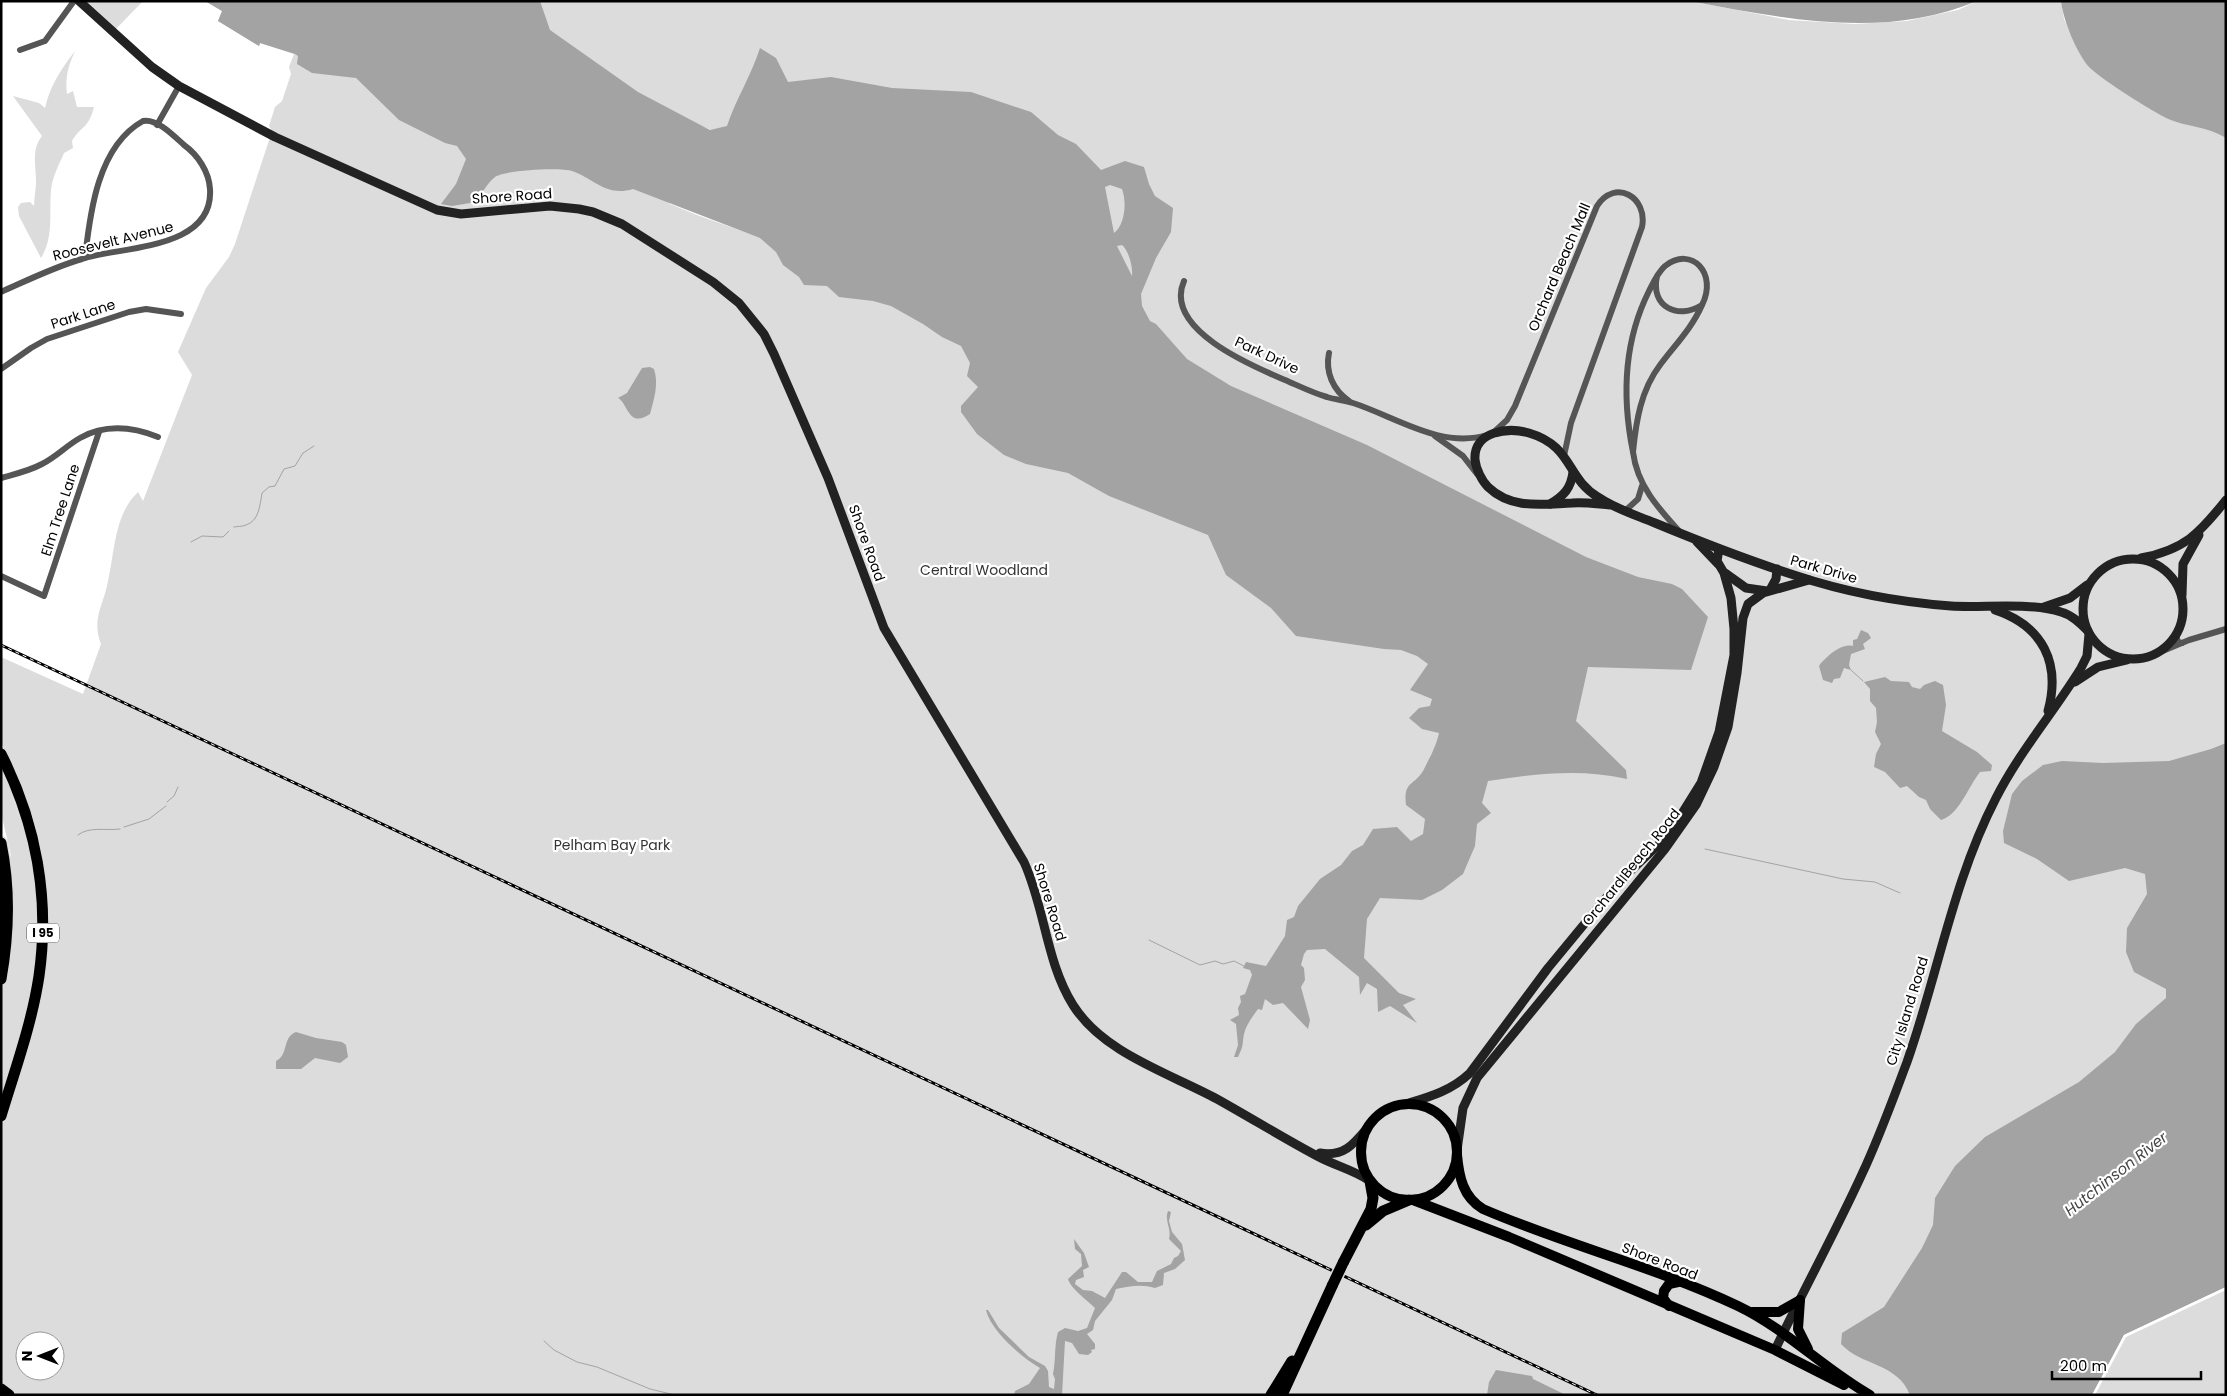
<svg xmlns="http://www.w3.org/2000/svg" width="2227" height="1396" font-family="Poppins,sans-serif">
	<rect width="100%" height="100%" fill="#fff"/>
	<!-- green -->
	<g fill="#dcdcdc" fill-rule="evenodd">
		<path d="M80 1H143L114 31Z"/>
		<path d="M205 1 503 153 636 176 670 204 697 215 1357 452 753 148 697 124 658 103 583 70 504 1H1690L1789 20 1855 24 1907 21 1958 10 1977 1H2061L2064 19 2076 45 2118 88 2168 119 2213 130 2226 138V771L2224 938 1945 1395H1V866L2 873 11 855 1 813V771L10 789 23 828 31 810 26 795 1 742V657L83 694 101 644C91 618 104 605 108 581 115 550 114 515 138 492L143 501 192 375 178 352 206 288 229 257 235 244 272 131 269 126 275 107 282 101 291 74 289 67 294 54 260 43 259 46 218 21 222 11ZM25 1341H55V1371H25Z"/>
		<path d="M75 51C68 66 65 78 67 94L73 91 77 107H94C88 130 81 125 72 141L73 148 64 153C59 165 52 177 51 190 49 214 54 237 41 258L19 216 18 207 21 203 30 202 34 206C34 198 36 190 36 182 36 165 31 150 42 136L13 96 39 103 45 108C50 86 61 69 75 51Z"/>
		<path d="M2226 1287V1395H2092L2122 1338Z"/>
	</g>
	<!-- water -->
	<g fill="#a3a3a3" fill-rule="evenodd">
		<path d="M205 1H540L550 30 638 92 710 130 727 126C736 99 751 76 760 48L776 58 788 82 831 77 892 88 971 92 1031 112 1058 135 1076 144 1101 170 1125 161 1144 167 1149 184 1155 196 1173 208 1171 232 1156 258 1141 294 1142 306 1150 321 1156 324 1187 359 1231 386 1367 445 1586 557 1638 577 1672 584 1682 589 1708 617 1691 670 1588 667 1576 721 1626 770 1627 779C1580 768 1535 774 1488 781L1482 803 1491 813 1477 824 1475 846 1463 874 1442 890 1422 900 1380 898 1367 919 1364 958 1399 993 1416 999 1403 1005 1417 1023 1390 1006 1378 1012 1377 989 1367 983 1360 995 1359 977 1325 949 1307 950 1304 954 1301 965 1304 968 1305 980 1301 987 1310 1020 1308 1029 1283 1003 1273 1005 1265 999 1262 1010 1258 1009C1253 1016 1246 1025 1244 1034 1242 1045 1244 1045 1238 1057H1234L1238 1045 1236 1024 1230 1020 1239 1015 1238 1008 1241 1002 1240 996 1245 994 1252 975 1250 970 1243 968 1246 962 1266 966 1285 936 1287 920 1294 917 1298 906 1320 879 1341 865 1352 851 1363 845 1373 829 1397 827 1411 841 1423 834 1425 819 1406 805C1403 781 1414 786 1423 771 1429 759 1436 747 1439 733L1422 729 1409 718 1419 708 1430 706 1432 699 1410 690 1428 664 1417 656 1401 650 1384 649 1296 636 1271 608 1226 575 1208 535 1109 496 1068 473 1026 464 1004 455 977 434 961 412V406L978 387 967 376 970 363 961 346 942 337 923 324 891 306 873 301 839 297 827 286 804 285 799 277 783 265 776 252 760 238 633 189C606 197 595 179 572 171 560 167 505 170 495 177 488 182 481 195 476 202L452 206 441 204 456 184 466 159 457 146 445 143 399 120 356 78 312 73 297 64 298 56 295 54 260 43 259 46 218 21 222 11ZM1110 185 1122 189C1127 202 1125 225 1114 233L1105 187ZM1122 245C1129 251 1133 267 1132 276L1117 246Z"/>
		<path d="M1690 1H1977C1885 40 1785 19 1690 1Z"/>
		<path d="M2061 1H2226V138C2206 126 2187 127 2168 119 2150 110 2104 81 2090 68 2077 54 2063 20 2061 1Z"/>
		<path d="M650 367 654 369C659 384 654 399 650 414 628 429 628 403 618 398L627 393 642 368Z"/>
		<path d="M1861 630 1868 633 1871 638 1863 644 1865 649 1851 654 1849 665 1851 670 1844 668 1840 678 1834 679 1832 683 1823 680 1819 666 1821 663C1829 655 1841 643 1853 646V640L1857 639Z"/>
		<path d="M1885 677 1891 681 1909 682 1912 687 1920 689 1924 685 1935 681 1943 685 1946 705 1942 731 1977 752 1992 765 1991 771 1980 772C1968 787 1959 815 1941 820L1930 809 1926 800 1919 797 1907 786 1900 788 1885 772 1874 767 1876 754 1881 744 1875 732 1877 722 1876 708 1870 701V689L1864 682Z"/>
		<path d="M2226 743V1287L2124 1335 2092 1395H1910C1898 1363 1861 1366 1841 1344L1842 1333 1884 1307 1922 1248 1933 1225 1935 1198 1955 1166 1985 1137 2079 1082 2115 1052 2136 1024 2166 998V989L2134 972 2126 952 2127 928 2147 894 2145 874 2125 868 2069 881 2037 859 2004 843 2003 831 2012 794 2022 781 2043 765 2062 761 2103 763 2169 761 2211 749Z"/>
		<path d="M296 1032 316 1038 342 1042 346 1045 348 1057 340 1063 315 1058 301 1069H276V1061C289 1055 282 1037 296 1032Z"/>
		<path d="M1168 1211 1171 1212 1169 1221 1172 1232 1182 1244 1185 1260 1175 1269 1164 1273 1163 1285 1155 1288C1142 1284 1130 1286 1116 1289L1112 1300 1095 1321 1093 1330 1087 1334 1095 1344V1349L1091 1350 1092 1352 1088 1355 1079 1354 1072 1343 1065 1341 1062 1395H1014L1015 1391 1029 1384 1040 1368C1021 1357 991 1331 986 1310H988L999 1328 1029 1357 1045 1366 1048 1371 1049 1387 1054 1389 1055 1379 1053 1374C1056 1360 1054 1346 1058 1332L1065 1328 1078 1331 1087 1328 1095 1308C1087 1300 1071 1289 1068 1279L1082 1266 1081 1254 1075 1249 1074 1239 1084 1253 1089 1267 1083 1270 1084 1277 1076 1280 1075 1284 1083 1290 1092 1291 1105 1298 1122 1272H1126L1138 1282H1152L1157 1271 1171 1264 1174 1258 1178 1256 1181 1251 1169 1239C1172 1229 1164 1221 1168 1211Z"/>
		<path d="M1496 1370 1532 1376 1533 1379 1566 1395H1487L1489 1382Z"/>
	</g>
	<!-- pier -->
	<path fill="#fff" d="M2226 1287V1290L2126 1337 2095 1395H2092L2124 1335Z"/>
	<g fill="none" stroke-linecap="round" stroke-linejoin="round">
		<!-- stream -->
		<g stroke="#a3a3a3" stroke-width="1">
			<path d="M234 527C238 526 241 527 246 525 259 521 260 505 262 493L269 487 275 486 284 469 295 466 303 453 314 446"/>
			<path d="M191 542 202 536 223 537 229 531"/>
			<path d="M1851 670 1863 681"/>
			<path d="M167 802 174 796 178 787"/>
			<path d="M124 827 149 819 166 806"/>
			<path d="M78 835C89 826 106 831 120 829"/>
			<path d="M1705 849 1843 879 1875 882 1900 893"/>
			<path d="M1149 940 1200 965 1215 961 1223 964 1234 961 1244 966"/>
			<path d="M544 1341 554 1350 577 1362 597 1367 650 1389 675 1395"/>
		</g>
		<defs>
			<g id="primary">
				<circle cx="1409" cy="1152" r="48"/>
				<path d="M1457 1155C1459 1177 1463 1197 1483 1209 1566 1245 1656 1267 1738 1306 1786 1329 1824 1369 1870 1395"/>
				<path d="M1413 1200 1509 1237 1775 1350 1844 1385"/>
				<path d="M1800 1300 1798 1329 1808 1349"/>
				<path d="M1669 1306 1663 1298 1664 1291 1669 1284 1678 1282"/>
				<path d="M1752 1312H1779L1800 1300"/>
			</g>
			<g id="highway">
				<path d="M1 754C36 823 50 899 39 976 32 1023 15 1070 1 1116"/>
				<path d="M1 843C10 887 9 934 1 979"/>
				<path d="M1366 1225 1383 1211 1409 1200"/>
				<path d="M1343 1263 1371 1209 1373 1198 1370 1181"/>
				<path d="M1 1389 9 1395"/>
				<path d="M1271 1395 1292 1361"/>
				<path d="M1282 1395 1333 1284"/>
			</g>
		</defs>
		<!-- primary casing -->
		<use href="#primary" stroke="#dbdbdb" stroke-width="12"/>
		<!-- highway casing -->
		<use href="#highway" stroke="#dbdbdb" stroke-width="14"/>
		<!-- street -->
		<g stroke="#555" stroke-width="6">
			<path d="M20 50 45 41 74 1"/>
			<path d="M157 125 179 86"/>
			<path d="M1657 276C1650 307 1678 320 1702 305 1718 274 1692 245 1665 266 1658 272 1653 283 1649 291 1624 341 1622 398 1633 452 1636 421 1641 390 1660 365 1675 345 1692 328 1702 305"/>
			<path d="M1184 281C1163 329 1252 366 1285 380 1299 386 1313 393 1327 397 1336 400 1345 400 1353 403 1396 417 1441 449 1487 435"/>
			<path d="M1 292C28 280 54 267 82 259 122 246 214 250 210 189 209 172 198 155 184 145 174 136 157 118 143 121 98 146 90 212 85 258"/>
			<path d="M1329 353C1325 372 1333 390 1349 401"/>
			<path d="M1 369 31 348 47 339 129 312 146 309 181 314"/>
			<path d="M1494 432 1507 420 1515 406 1597 206C1615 178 1648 197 1642 227L1571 423 1564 456"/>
			<path d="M1435 436 1463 456 1477 474"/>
			<path d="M1633 452C1637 485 1658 508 1680 532"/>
			<path d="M1 478C15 474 29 471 42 464 56 457 66 446 80 438 105 424 133 427 158 437"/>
			<path d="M1625 511 1638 499 1642 486"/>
			<path d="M1 576 44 596 99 432"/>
			<path d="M2176 635 2178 642 2182 643"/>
			<path d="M2158 653 2189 640 2226 629"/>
		</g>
		<!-- secondary -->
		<g stroke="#222" stroke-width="9">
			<path d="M79 1 152 67 179 86 275 137 437 210 461 214 550 206 579 209 593 212 622 224 713 282 739 303 764 334 774 354 828 478 884 628 1024 862C1045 908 1046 962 1073 1005 1103 1053 1169 1073 1217 1099 1251 1118 1285 1139 1319 1157 1336 1166 1354 1170 1370 1181"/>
			<path d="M1550 504C1564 496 1571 488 1573 472"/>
			<path d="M1610 505C1597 504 1585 502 1572 503 1543 504 1512 510 1488 487 1482 481 1476 469 1475 460 1473 431 1508 427 1529 433 1573 446 1566 478 1598 497 1615 509 1636 515 1655 523 1701 542 1747 560 1794 575 1845 592 1897 602 1951 606 1984 608 2030 602 2061 612 2072 615 2080 623 2088 631"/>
			<path d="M1697 542 1718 564"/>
			<path d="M2141 558C2184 550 2199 534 2226 500"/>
			<circle cx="2133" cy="609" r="50"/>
			<path d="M1725 573 1746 588 1767 591"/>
			<path d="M1770 590 1776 579 1777 569"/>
			<path d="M2182 595 2183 564 2199 535"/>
			<path d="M2044 607 2070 598 2087 585"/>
			<path d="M1995 610C2043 626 2061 663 2048 711"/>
			<path d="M2075 682 2098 667 2127 660"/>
			<path d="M1406 1104C1429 1097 1451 1091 1470 1073L1548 968 1600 905 1622 879 1659 844 1673 828 1701 783 1719 732 1734 655V629L1731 598 1724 573 1717 561 1719 549"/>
			<path d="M1457 1150 1463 1108 1477 1078 1665 849 1696 805 1714 767 1728 727 1737 673 1743 618 1748 604 1763 593 1809 580"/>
			<path d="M1320 1153C1344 1157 1354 1144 1368 1127"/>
			<path d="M1775 1350C1803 1291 1835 1233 1862 1174 1879 1138 1893 1099 1907 1062 1938 974 1953 881 1996 798 2020 751 2054 712 2081 668L2087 656 2089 634"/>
		</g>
		<!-- primary -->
		<use href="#primary" stroke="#000" stroke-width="10"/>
		<!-- highway -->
		<use href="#highway" stroke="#000" stroke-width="11"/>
		<defs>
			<path id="rail" d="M1 645 1597 1395"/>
		</defs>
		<!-- rail casing -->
		<use href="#rail" stroke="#000" stroke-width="3"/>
		<!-- rail -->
		<use href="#rail" stroke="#fff" stroke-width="1" stroke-dasharray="4" stroke-linecap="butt"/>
		<defs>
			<path id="highway-bridge" d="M1333 1284 1343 1263"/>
		</defs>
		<!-- highway-bridge casing -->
		<use href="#highway-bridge" stroke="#dbdbdb" stroke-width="14" stroke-linecap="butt"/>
		<!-- highway-bridge -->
		<use href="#highway-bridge" stroke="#000" stroke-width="11"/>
	</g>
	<g text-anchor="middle" stroke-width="4.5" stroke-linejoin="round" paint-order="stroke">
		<!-- shield labels -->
		<rect fill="#fff" stroke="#4c4c4c" stroke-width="1" x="27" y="923.5" width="32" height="19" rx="4"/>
		<g font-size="12" font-weight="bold" fill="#000">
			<text x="43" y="937">I 95</text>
		</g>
		<!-- street labels -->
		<g font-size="14" fill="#000" stroke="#fff">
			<text transform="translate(512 196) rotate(-4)" y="5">Shore Road</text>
			<text transform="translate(113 241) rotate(-14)" y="5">Roosevelt Avenue</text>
			<text transform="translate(1559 267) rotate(-67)" y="5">Orchard Beach Mall</text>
			<text transform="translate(83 314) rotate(-18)" y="5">Park Lane</text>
			<text transform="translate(1267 355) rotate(25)" y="5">Park Drive</text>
			<text transform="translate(60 510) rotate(-72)" y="5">Elm Tree Lane</text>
			<text transform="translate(867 543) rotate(70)" y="5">Shore Road</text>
			<text transform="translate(1824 569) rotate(16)" y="5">Park Drive</text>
			<text transform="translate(1631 867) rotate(-51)" y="5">Orchard Beach Road</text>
			<text transform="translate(1050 902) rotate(73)" y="5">Shore Road</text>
			<text transform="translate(1907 1011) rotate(-73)" y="5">City Island Road</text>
			<text transform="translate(1660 1261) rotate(21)" y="5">Shore Road</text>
		</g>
		<!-- park labels -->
		<g font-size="14" fill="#333" stroke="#fff">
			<text x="984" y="575">Central Woodland</text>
			<text x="612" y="850">Pelham Bay Park</text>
		</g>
		<!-- water labels -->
		<g font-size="15" font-style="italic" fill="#444" stroke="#fff">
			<text transform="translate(2116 1174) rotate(-38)" y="5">Hutchinson River</text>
		</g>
	</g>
	<!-- border -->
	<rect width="2227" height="1396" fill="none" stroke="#000000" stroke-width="5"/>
	<!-- north arrow -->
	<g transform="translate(40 1356) rotate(270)"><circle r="24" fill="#ffffff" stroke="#999999"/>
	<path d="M0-4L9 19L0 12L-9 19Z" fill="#000000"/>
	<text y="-8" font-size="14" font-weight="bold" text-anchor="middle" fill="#000000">N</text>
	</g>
	<!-- scale -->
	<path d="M2052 1371v8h149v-8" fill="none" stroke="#000000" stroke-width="2.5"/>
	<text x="2060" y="1371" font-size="15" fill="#000000" stroke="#ffffff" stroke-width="4" paint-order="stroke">200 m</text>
</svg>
